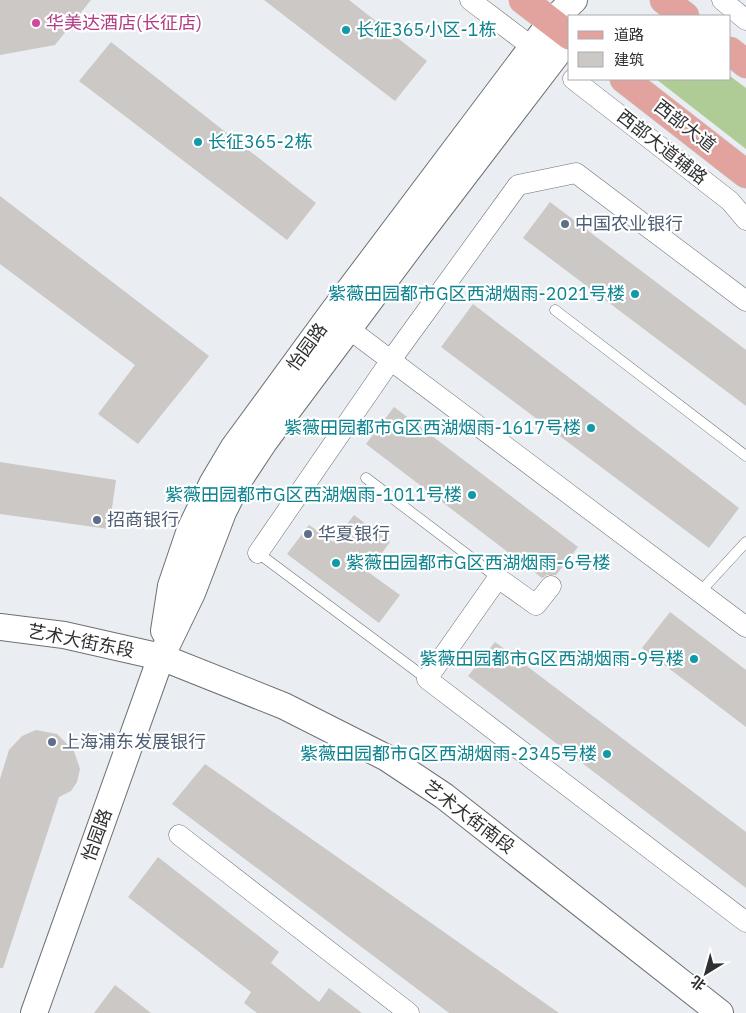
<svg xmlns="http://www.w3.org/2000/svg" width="746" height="1013" font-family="'IBM Plex Sans','Noto Sans SC',sans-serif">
	<rect width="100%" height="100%" fill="#eaedf1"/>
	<!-- green -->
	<path fill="#b0cc96" d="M730 76 746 88V149L656 79H730Z"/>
	<!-- building -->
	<g fill="#ccc8c5">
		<path d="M0 0H91L55 45 0 55Z"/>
		<path d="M264 0H349L427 61 395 101Z"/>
		<path d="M111 42 316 203 287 240 79 81Z"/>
		<path d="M0 196 209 356 138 444 98 414 135 365 0 264Z"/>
		<path d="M550 202 746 350V406L523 238Z"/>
		<path d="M473 304 739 508 709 548 441 347Z"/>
		<path d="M394 407 578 547 556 575H547L542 578 366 444Z"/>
		<path d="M0 462 116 480 109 529 0 514Z"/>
		<path d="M354 515 390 542 368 572 400 595 379 623 287 554 309 525 333 542Z"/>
		<path d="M670 612 746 670V727L642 648Z"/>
		<path d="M495 642 746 832V888L468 676Z"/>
		<path d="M36 730 57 734 74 751 80 769 77 782 71 791 59 797 3 968H0V779L9 750 22 736Z"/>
		<path d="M205 764 559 1013H449L172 804Z"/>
		<path d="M158 857 279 952 271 963 319 1002 329 988 362 1013H257L244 1003 251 992 128 897Z"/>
		<path d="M115 985 151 1013H94Z"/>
	</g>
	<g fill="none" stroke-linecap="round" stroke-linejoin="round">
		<defs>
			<g id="service">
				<path d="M555 310 746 456"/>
				<path d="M366 478 498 578"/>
				<path d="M258 553 427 679"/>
				<path d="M700 592 746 542"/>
			</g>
			<g id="minor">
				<path d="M470 0 544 56"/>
				<path d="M722 0 746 20"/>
				<path d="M573 79 730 201 746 220"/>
				<path d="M349 329 746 627"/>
				<path d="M258 553 391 360 518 185 576 173 746 301"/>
				<path d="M551 586 536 605 498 578 427 679 746 922"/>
				<path d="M179 835 409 1013"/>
			</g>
			<g id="tertiary">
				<path d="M0 627 64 635 161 657 284 706 387 758 444 796 720 1013"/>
				<path d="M164 631 171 586 190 530 212 484 234 447 332 313 551 22 574 0"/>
				<path d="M34 1013 161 657 192 593 223 512 239 480 264 442 415 240 570 37"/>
			</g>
			<g id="primary">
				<path d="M523 0 570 36"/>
				<path d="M664 0 685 16"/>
				<path d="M730 51 746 64"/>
				<path d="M624 79 746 174"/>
			</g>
		</defs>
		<!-- service casing -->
		<use href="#service" stroke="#6d7073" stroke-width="11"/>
		<!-- minor casing -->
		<use href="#minor" stroke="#6d7073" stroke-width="21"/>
		<!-- tertiary casing -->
		<use href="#tertiary" stroke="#6d7073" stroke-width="28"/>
		<!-- primary casing -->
		<use href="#primary" stroke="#c9c9c9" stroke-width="29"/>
		<!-- service -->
		<use href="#service" stroke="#fff" stroke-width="10"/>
		<!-- minor -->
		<use href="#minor" stroke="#fff" stroke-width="20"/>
		<!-- tertiary -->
		<use href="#tertiary" stroke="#fff" stroke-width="26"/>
		<!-- primary -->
		<use href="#primary" stroke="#e2a39e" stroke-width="28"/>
	</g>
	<!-- markers -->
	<circle fill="#d1479c" stroke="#fff" stroke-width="2" cx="36" cy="23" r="5"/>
	<g fill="#0f9aa8" stroke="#fff" stroke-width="2">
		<circle cx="346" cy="30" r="5"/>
		<circle cx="198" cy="142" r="5"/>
		<circle cx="635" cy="294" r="5"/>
		<circle cx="591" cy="428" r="5"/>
		<circle cx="472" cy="495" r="5"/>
		<circle cx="336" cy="563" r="5"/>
		<circle cx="694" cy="659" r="5"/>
		<circle cx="607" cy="754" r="5"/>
	</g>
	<g fill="#5c6f8a" stroke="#fff" stroke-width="2">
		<circle cx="565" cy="224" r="5"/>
		<circle cx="97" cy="520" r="5"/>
		<circle cx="308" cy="534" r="5"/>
		<circle cx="52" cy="742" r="5"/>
	</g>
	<g text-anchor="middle" stroke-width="4.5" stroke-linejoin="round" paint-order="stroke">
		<!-- hotel labels -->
		<g font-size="18" fill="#b23c85" stroke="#fff" text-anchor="start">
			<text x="46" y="29">华美达酒店(长征店)</text>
		</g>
		<!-- culture labels -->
		<g font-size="18" fill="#0d838f" stroke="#fff" text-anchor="end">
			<text x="356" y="36" text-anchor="start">长征365小区-1栋</text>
			<text x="208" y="148" text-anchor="start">长征365-2栋</text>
			<text x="625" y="300">紫薇田园都市G区西湖烟雨-2021号楼</text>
			<text x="581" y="434">紫薇田园都市G区西湖烟雨-1617号楼</text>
			<text x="462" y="501">紫薇田园都市G区西湖烟雨-1011号楼</text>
			<text x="346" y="569" text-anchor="start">紫薇田园都市G区西湖烟雨-6号楼</text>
			<text x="684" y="665">紫薇田园都市G区西湖烟雨-9号楼</text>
			<text x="597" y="760">紫薇田园都市G区西湖烟雨-2345号楼</text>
		</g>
		<!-- street labels -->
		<g font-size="18" fill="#2e3031" stroke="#fff">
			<text transform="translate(685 126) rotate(38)" y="6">西部大道</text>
			<text transform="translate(662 147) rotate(38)" y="6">西部大道辅路</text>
			<text transform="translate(307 347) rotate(-54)" y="6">怡园路</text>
			<text transform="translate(81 641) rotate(11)" y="6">艺术大街东段</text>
			<text transform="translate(469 817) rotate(37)" y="6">艺术大街南段</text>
			<text transform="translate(97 835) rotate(-70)" y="6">怡园路</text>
		</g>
		<!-- service labels -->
		<g font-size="18" fill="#4e5e75" stroke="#fff" text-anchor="start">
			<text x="575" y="230">中国农业银行</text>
			<text x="107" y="526">招商银行</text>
			<text x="318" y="540">华夏银行</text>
			<text x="62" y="748">上海浦东发展银行</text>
		</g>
	</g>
	<!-- legend -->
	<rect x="568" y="15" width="162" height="65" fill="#ffffff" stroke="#abacad"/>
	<rect x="578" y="31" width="25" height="8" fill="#e2a39e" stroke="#abacad"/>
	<text x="614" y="40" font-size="15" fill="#2e3031">道路</text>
	<rect x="578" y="52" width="25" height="15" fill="#ccc8c5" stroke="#abacad"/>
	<text x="614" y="65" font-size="15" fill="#2e3031">建筑</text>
	<!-- north arrow -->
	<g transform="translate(706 973) rotate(217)" stroke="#ffffff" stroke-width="4" paint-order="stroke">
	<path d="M0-4L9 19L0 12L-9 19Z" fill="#2e3031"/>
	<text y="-8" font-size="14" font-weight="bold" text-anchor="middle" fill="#2e3031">北</text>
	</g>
</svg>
